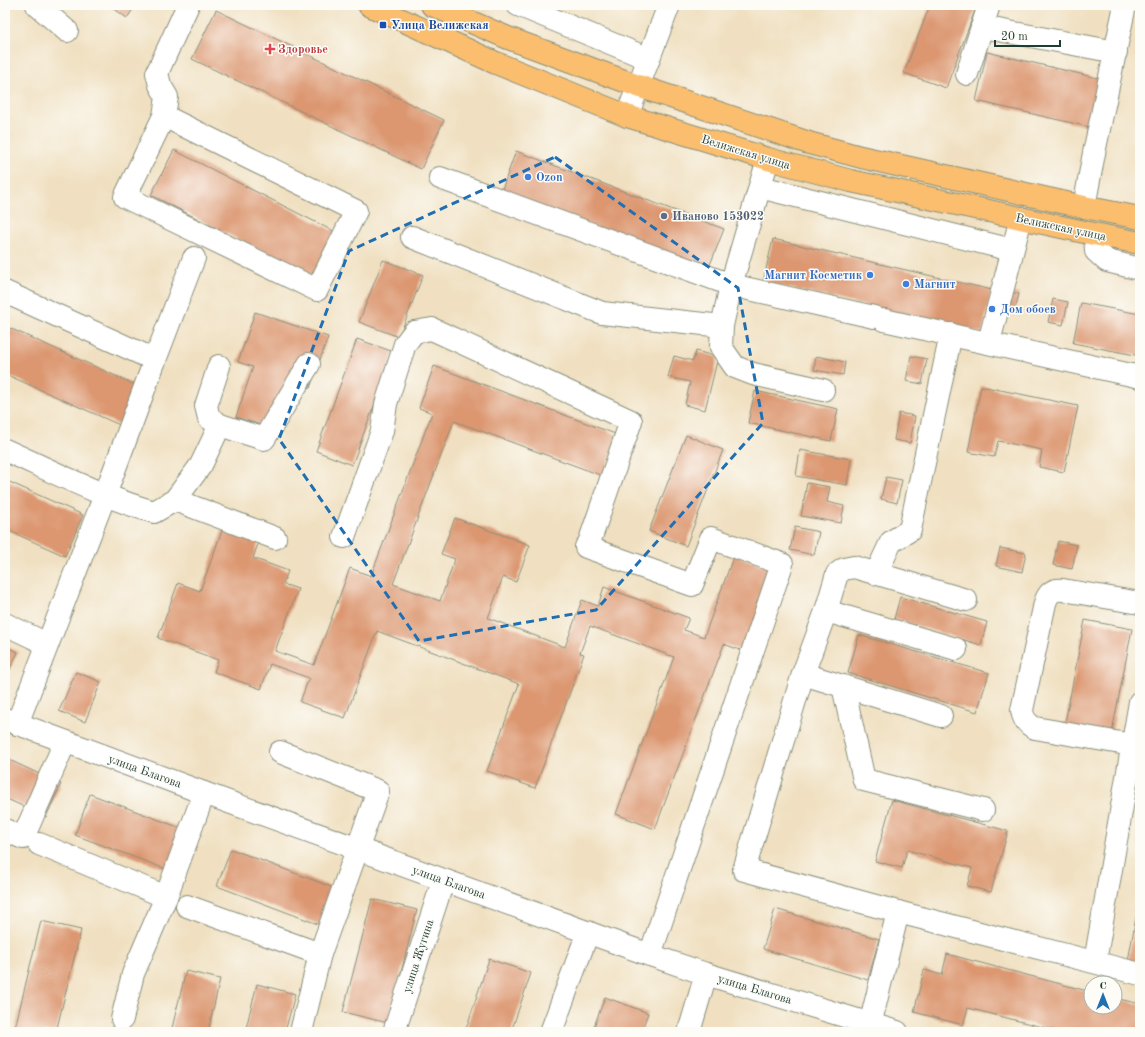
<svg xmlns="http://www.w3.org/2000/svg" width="1145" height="1037" font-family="'Old Standard TT',serif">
	<rect width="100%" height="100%" fill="#fdfcf7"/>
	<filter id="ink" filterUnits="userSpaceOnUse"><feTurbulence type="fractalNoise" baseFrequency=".025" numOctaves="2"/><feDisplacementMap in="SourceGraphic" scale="8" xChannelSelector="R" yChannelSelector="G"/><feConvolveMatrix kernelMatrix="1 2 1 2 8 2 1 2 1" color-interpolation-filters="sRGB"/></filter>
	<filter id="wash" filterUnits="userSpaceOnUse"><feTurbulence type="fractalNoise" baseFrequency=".012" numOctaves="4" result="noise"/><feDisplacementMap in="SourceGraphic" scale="16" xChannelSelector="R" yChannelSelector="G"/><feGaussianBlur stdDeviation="0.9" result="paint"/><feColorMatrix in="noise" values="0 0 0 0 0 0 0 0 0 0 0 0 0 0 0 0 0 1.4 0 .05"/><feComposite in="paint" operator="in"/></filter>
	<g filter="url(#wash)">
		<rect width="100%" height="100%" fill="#f0e0c1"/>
		<g id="blocks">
			<!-- building -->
			<g fill="#dc9771">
				<path d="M109 5H136L127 18Z"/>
				<path d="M930 5H977L946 88 904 73Z"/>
				<path d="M216 10 444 120 421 169 192 59Z"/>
				<path d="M987 52 1106 80 1094 128 976 101Z"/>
				<path d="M174 150 337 233 314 278 151 195Z"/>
				<path d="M516 151 724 229 708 270 501 192Z"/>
				<path d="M773 239 992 290 982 333 763 282Z"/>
				<path d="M383 260 423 275 399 337 359 322Z"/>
				<path d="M1006 291 1019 294 1014 313 1002 311Z"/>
				<path d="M1053 299 1068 302 1063 325 1048 322Z"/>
				<path d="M1081 303 1140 314V356L1073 343Z"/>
				<path d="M255 312 328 337 310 388 293 382 276 430 236 417 253 367 238 362Z"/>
				<path d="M5 326 140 387 122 426 5 374Z"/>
				<path d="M357 339 394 352 352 465 316 451Z"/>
				<path d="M696 351 718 357 705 410 685 405 690 382 668 377 674 356 693 361Z"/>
				<path d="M816 356 845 362 843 375 814 370Z"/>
				<path d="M911 356 927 359 922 384 906 381Z"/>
				<path d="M434 366 618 435 603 476 454 421 393 584 440 601 455 559 441 554 455 518 530 545 516 582 503 577 488 618 565 647 582 600 598 606 604 587 689 618 684 630 704 637 734 555 776 570 745 652 724 644 655 829 616 814 674 657 590 626 580 653 584 654 535 788 487 771 519 684 377 631 345 718 300 702 309 678 270 664 261 689 214 672 218 660 158 638 178 583 200 591 223 528 259 541 253 558 288 571 283 584 298 589 275 651 314 665 350 568 371 576 432 413 419 408Z"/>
				<path d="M981 386 1078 406 1064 472 1039 467 1042 450 998 441 994 457 968 452Z"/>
				<path d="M755 391 838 409 831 441 748 423Z"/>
				<path d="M899 413 915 416 910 443 894 440Z"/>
				<path d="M686 435 723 450 686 546 649 531Z"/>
				<path d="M800 450 851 459 847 485 796 476Z"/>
				<path d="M886 477 902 480 897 503 881 499Z"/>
				<path d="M5 480 83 515 65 556 5 529Z"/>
				<path d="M807 483 830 487 827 502 844 506 841 523 801 516Z"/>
				<path d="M795 527 819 532 814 555 790 550Z"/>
				<path d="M1058 541 1077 545 1072 569 1053 565Z"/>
				<path d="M1000 548 1026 553 1022 572 996 566Z"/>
				<path d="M900 597 987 622 981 645 894 619Z"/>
				<path d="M1085 620 1132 629 1110 742 1063 733Z"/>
				<path d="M859 635 989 673 977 712 848 673Z"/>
				<path d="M5 646 18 652 5 679Z"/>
				<path d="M76 672 101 682 85 722 59 711Z"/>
				<path d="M5 758 61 784 46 817 5 798Z"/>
				<path d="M90 794 194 833 179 874 75 835Z"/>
				<path d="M892 800 1008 831 991 892 967 886 972 868 907 850 902 868 875 861Z"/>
				<path d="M231 849 337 889 323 926 217 886Z"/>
				<path d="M372 899 417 910 388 1023 343 1012Z"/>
				<path d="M1139 901H1140V963L1128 961Z"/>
				<path d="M775 909 879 939 868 980 763 949Z"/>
				<path d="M41 921 81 930 56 1032H14Z"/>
				<path d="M947 954 1091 992V1007H1115V998L1140 1004V1032H1062L968 1008 963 1025 914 1012 924 970 942 975Z"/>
				<path d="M489 959 531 973 511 1032H465Z"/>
				<path d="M186 971 220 979 208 1032H171Z"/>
				<path d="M257 984 295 994 285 1032H245Z"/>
				<path d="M605 997 648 1013 641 1032H592Z"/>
			</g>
		</g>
	</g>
	<g filter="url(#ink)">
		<use href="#blocks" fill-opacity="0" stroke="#888e7a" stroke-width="1"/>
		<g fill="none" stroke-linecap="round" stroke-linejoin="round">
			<defs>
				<g id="minor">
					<path d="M37 5 67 31"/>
					<path d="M518 5 649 59"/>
					<path d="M982 27 1116 52"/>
					<path d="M967 74 989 5"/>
					<path d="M164 116 356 211 317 290 125 197 164 116 167 97 160 85 157 73 188 5"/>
					<path d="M627 116 669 5"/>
					<path d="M768 159 731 285 722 326 721 347 735 367 753 374 823 390"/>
					<path d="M440 178 731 285 874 317"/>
					<path d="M760 187 1012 250"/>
					<path d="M1084 207 1094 153 1125 5"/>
					<path d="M1095 235 1096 251 1107 261 1140 269"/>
					<path d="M412 237 602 313 722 326"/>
					<path d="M5 292 155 360 105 495 17 724"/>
					<path d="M884 320 1140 377"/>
					<path d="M989 342 1021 218"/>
					<path d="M155 360 194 258"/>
					<path d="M220 425 264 439 309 364"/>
					<path d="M5 450C54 472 102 497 154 512L175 500 201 465 220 425 209 418 206 406 219 366"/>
					<path d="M175 500 275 538"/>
					<path d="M344 537 382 431 386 404 405 344 414 332 432 329 631 421 588 546 586 547 692 585 711 538 782 564 650 955"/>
					<path d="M876 574 891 542 910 530 951 334"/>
					<path d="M966 600 854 567 844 569 837 574 826 611 803 674 744 870 898 912 1140 974"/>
					<path d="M826 611 956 649"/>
					<path d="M5 624 47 644"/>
					<path d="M803 674 941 716"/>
					<path d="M843 686 864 780 983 810"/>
					<path d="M5 719 204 793 650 955 706 974 897 1032"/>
					<path d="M1132 745 1035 728C1027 724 1023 719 1022 710L1045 603C1048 593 1053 589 1063 590L1140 603"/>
					<path d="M280 752 378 791 320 954 301 1032"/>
					<path d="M5 830 23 838 65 742"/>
					<path d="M39 844 166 897"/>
					<path d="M187 906 320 954"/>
					<path d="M1095 962 1140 702"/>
					<path d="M122 1019 133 974 166 897 204 793"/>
					<path d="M870 1025 898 912"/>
					<path d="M394 1032 443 881"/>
					<path d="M551 1032 588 932"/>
					<path d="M689 1032 706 974"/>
				</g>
				<g id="major">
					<path d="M369 5 496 63 627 116 768 159 851 181 1089 233 1140 243"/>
					<path d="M432 5 508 38 638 86 809 143 861 157 1084 207 1140 218"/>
				</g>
			</defs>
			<!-- minor casing -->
			<use href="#minor" stroke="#888e7a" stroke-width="24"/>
			<!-- major casing -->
			<use href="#major" stroke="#888e7a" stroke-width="24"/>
			<!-- minor -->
			<use href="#minor" stroke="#fff" stroke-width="22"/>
			<!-- major -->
			<use href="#major" stroke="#fabe6e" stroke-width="22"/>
		</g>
	</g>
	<!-- marked area -->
	<path fill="none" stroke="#1f6fb2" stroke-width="3" stroke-dasharray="8 5" stroke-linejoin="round" d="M555 157 738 288 763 423 596 610 419 641 279 439 349 251Z"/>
	<!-- markers -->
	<rect fill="#1a4fb4" stroke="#fdfcf7" stroke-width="1.5" x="379" y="21" width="8" height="8" rx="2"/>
	<path fill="#e0444e" stroke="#fdfcf7" stroke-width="1.5" d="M268 43h4v4h4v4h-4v4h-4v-4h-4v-4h4z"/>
	<g fill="#3f7fe0" stroke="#fdfcf7" stroke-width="1.5">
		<circle cx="528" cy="177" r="4"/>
		<circle cx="870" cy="275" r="4"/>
		<circle cx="906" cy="284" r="4"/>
		<circle cx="992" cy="309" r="4"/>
	</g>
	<circle fill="#5c6f8a" stroke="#fdfcf7" stroke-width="1.5" cx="664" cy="216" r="4"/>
	<g text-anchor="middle" stroke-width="3" stroke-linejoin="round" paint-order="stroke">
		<!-- transit labels -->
		<g font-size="12" font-weight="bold" fill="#164399" stroke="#fdfcf7" text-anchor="start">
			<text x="391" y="29">Улица Велижская</text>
		</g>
		<!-- health labels -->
		<g font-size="12" font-weight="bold" fill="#be3a42" stroke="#fdfcf7" text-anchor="start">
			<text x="278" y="53">Здоровье</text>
		</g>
		<!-- street labels -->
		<g font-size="12" fill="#1f3d34" stroke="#fdfcf7">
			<text transform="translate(746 152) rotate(17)" y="4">Велижская улица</text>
			<text transform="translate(1061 227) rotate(12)" y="4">Велижская улица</text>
			<text transform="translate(145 771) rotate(20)" y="4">улица Благова</text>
			<text transform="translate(449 882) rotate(20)" y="4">улица Благова</text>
			<text transform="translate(418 956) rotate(-72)" y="4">улица Жугина</text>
			<text transform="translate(755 989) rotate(17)" y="4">улица Благова</text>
		</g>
		<!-- shop labels -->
		<g font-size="12" font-weight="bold" fill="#366cbe" stroke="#fdfcf7" text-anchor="start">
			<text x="536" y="181">Ozon</text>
			<text x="862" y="279" text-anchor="end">Магнит Косметик</text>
			<text x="914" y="288">Магнит</text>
			<text x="1000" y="313">Дом обоев</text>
		</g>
		<!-- service labels -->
		<g font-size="12" font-weight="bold" fill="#4e5e75" stroke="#fdfcf7" text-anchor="start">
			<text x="672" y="220">Иваново 153022</text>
		</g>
	</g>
	<!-- margin -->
	<rect width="1145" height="1037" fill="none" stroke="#fdfcf7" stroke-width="20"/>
	<!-- north arrow -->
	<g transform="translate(1103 995)"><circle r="19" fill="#fdfcf7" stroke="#a4b0a9"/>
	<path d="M0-3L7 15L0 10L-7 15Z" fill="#1f6fb2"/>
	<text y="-6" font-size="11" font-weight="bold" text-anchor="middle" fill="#1f3d34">С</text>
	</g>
	<!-- scale -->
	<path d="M995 40v6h65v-6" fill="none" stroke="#1f3d34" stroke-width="2"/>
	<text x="1001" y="40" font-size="12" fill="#1f3d34" stroke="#fdfcf7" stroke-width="3" paint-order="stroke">20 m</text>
</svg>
